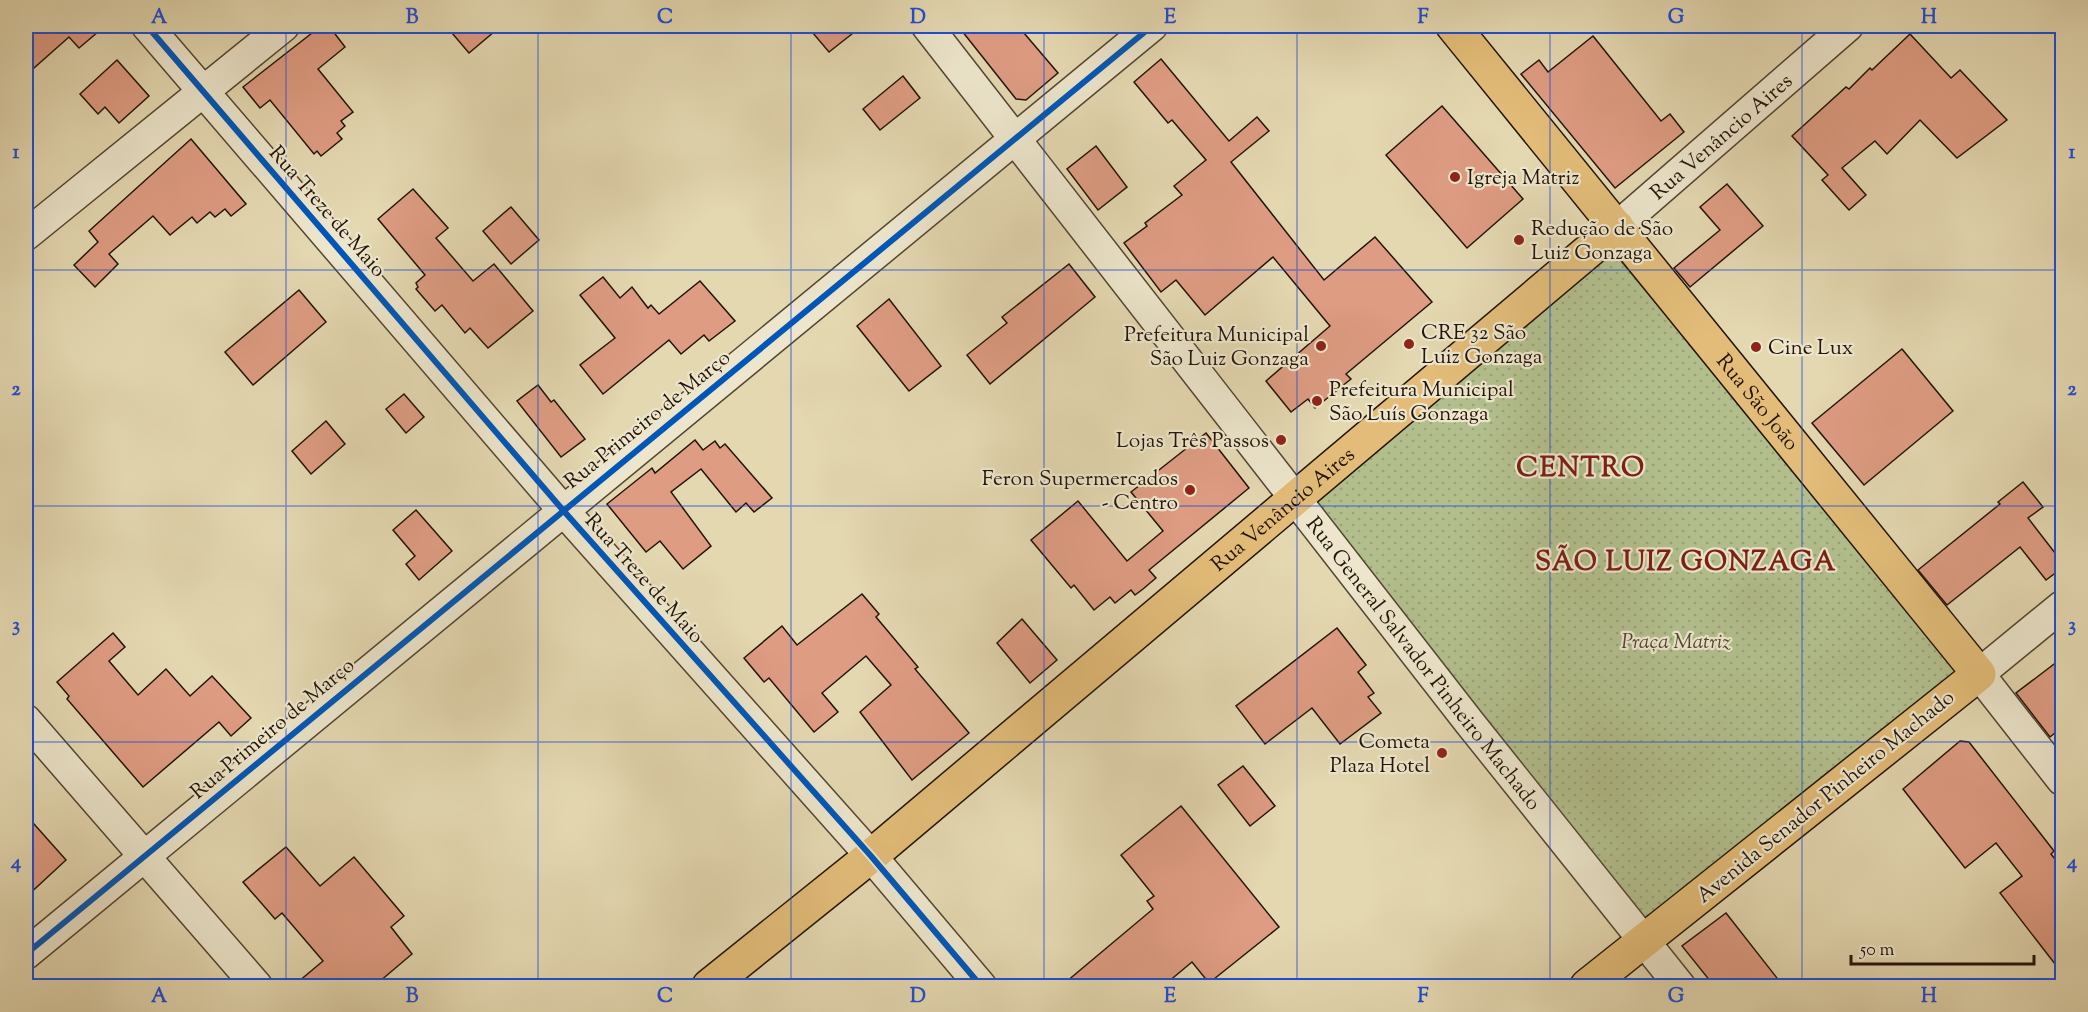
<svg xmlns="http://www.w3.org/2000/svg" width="2088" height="1012" font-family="'Sorts Mill Goudy',serif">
	<defs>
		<pattern id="park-dots" width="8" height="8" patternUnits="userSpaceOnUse" patternTransform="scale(1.5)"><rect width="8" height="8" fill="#b2bf8d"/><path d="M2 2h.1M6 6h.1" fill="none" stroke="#99a378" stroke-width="1.8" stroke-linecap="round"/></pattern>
	</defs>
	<rect width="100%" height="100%" fill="#e4d8b1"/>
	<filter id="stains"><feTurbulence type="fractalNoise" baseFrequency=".00333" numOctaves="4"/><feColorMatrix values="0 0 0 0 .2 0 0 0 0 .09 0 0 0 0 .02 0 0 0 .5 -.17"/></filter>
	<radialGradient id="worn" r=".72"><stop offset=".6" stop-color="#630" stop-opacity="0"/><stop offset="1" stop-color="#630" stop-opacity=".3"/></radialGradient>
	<!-- park -->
	<path fill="url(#park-dots)" stroke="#6a6a4b" stroke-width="1.5" d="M1610 248 1967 674 1649 930 1308 495Z"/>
	<!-- building -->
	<g fill="#de9c82" stroke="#231409" stroke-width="1.5">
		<path d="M26 26H105L79 48 69 37 26 75Z"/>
		<path d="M321 26H329L345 47 318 69 353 112 341 121 345 126 337 133 342 139 321 156 317 151 314 154 270 100 260 108 243 87Z"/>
		<path d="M446 26H501L469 53Z"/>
		<path d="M807 26H862L829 52Z"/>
		<path d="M958 26H1018L1058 73 1026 100 1016 99Z"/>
		<path d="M1910 34 1951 78 1960 70 2007 120 1957 158 1920 120 1887 154 1875 141 1842 168 1866 195 1849 210 1822 180 1828 175 1792 136 1846 87 1849 89 1870 68 1872 70Z"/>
		<path d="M1593 36 1661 121 1670 114 1684 132 1615 188 1521 74 1539 60 1548 72Z"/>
		<path d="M1161 59 1229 141 1257 117 1269 131 1231 162 1324 280 1375 237 1432 302 1346 374 1351 379 1315 408 1308 399 1291 412 1266 381 1330 326 1273 257 1205 315 1176 280 1161 292 1124 243 1147 226 1145 223 1182 195 1174 186 1206 160 1172 120 1168 123 1134 82Z"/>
		<path d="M117 60 149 96 119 123 105 107 98 114 80 94Z"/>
		<path d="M903 76 920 98 880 130 863 109Z"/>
		<path d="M1442 106 1523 199 1467 248 1386 155Z"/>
		<path d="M191 139 246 204 231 216 225 209 215 217 210 212 197 223 192 217 170 235 153 216 109 254 118 264 95 287 74 265 98 242 89 231Z"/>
		<path d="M1096 146 1127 187 1098 210 1067 169Z"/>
		<path d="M1727 184 1763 226 1690 287 1674 268 1720 230 1700 207Z"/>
		<path d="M413 189 448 228 436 238 473 281 494 264 533 311 488 348 470 328 465 333 442 305 435 311 416 289 418 287 416 283 425 275 378 219Z"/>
		<path d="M511 207 539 240 511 264 483 231Z"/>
		<path d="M1069 264 1095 297 990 384 967 355 1007 323 1002 317Z"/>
		<path d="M603 277 620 298 632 287 648 308 651 305 659 314 700 281 735 321 709 341 704 335 681 354 669 340 603 394 580 365 615 338 580 295Z"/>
		<path d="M299 290 326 322 253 385 225 352Z"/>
		<path d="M889 299 941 366 909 391 857 326Z"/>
		<path d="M1902 349 1953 411 1864 485 1812 423Z"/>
		<path d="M538 385 551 402 554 400 585 439 561 457 517 401Z"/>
		<path d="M404 394 424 417 406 433 386 409Z"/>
		<path d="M326 421 345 444 311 474 292 451Z"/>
		<path d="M1206 433 1249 488 1149 570 1156 578 1143 589 1135 595 1131 590 1115 603 1110 597 1094 610 1074 585 1071 588 1031 540 1078 501 1127 561 1163 531 1131 492Z"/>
		<path d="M695 440 703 450 715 441 720 448 725 444 772 498 754 512 746 503 736 512 701 469 671 492 711 546 683 569 660 541 646 552 607 504 652 468 655 473Z"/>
		<path d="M2023 482 2043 507 2028 518 2062 562V568L2046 580 2020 547 1947 605 1918 570 2000 504 1998 502Z"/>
		<path d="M416 510 452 551 419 580 406 564 415 556 393 530Z"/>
		<path d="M862 594 879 614 876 617 918 667 915 669 969 733 912 780 860 712 891 685 866 656 822 693 838 712 814 732 769 678 764 682 744 658 782 626 797 645Z"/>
		<path d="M1022 619 1057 660 1030 683 997 643Z"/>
		<path d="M1337 628 1366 665 1358 672 1374 693 1368 697 1381 713 1340 744 1312 708 1265 744 1236 706Z"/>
		<path d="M113 633 125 647 109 661 138 695 166 669 190 696 212 676 251 718 231 736 219 722 143 787 67 699 69 696 57 682Z"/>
		<path d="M2062 658V727L2050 737 2016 693Z"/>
		<path d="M1960 741 1969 742 2054 851 2051 854 2062 868V973L2000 893 2022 876 1996 843 1965 868 1903 789Z"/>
		<path d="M1243 766 1275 806 1250 826 1218 785Z"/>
		<path d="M1181 806 1279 927 1209 983 1192 962 1162 987H1060L1153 909 1147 901 1154 896 1121 855Z"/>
		<path d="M26 815 66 860 26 897Z"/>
		<path d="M286 847 320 886 354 857 404 916 391 927 412 954 373 987H292L323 961 282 913 275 919 243 882Z"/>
		<path d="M1726 913 1784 987H1715L1682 946Z"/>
	</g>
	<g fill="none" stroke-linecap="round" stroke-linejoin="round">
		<defs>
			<g id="minor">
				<path d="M147 26 562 509 871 856 981 986"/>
				<path id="s1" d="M927 26 1469 722 1680 986"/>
				<path id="s2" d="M1617 227 1848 26"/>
				<path d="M26 235 284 26"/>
				<path d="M2062 606 1979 674 2062 780"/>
				<path d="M26 720 257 986"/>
				<path d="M26 954 1152 26"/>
			</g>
			<g id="major">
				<path id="s3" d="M1453 26 1979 674 1587 986"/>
				<path id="s4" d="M709 986 871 856 1617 227"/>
			</g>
		</defs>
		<!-- minor casing -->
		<use href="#minor" stroke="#534533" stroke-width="33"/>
		<!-- major casing -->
		<use href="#major" stroke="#231409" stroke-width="36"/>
		<!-- minor -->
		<use href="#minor" stroke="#ede6cc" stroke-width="30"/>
		<!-- major -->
		<use href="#major" stroke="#e2bc78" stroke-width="33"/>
		<defs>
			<g id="cycleway">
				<path d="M147 26 562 509 871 856 981 986"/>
				<path d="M26 954 1152 26"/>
			</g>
		</defs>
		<!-- cycleway casing -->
		<use href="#cycleway" stroke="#ede6cc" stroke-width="10"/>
		<!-- cycleway -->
		<use href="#cycleway" stroke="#0057b8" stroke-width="6"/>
	</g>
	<!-- grid -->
	<path fill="none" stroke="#1d4ed8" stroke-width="1.5" stroke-opacity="0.55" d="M286 26V986M538 26V986M791 26V986M1044 26V986M1297 26V986M1550 26V986M1802 26V986M26 270H2062M26 506H2062M26 742H2062"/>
	<!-- markers -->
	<g fill="#8f2418" stroke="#ede6cc" stroke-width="2">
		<circle cx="1455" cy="177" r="6"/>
		<circle cx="1519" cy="240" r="6"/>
		<circle cx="1409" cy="344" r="6"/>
		<circle cx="1321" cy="346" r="6"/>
		<circle cx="1756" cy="347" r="6"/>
		<circle cx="1317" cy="401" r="6"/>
		<circle cx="1281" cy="440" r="6"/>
		<circle cx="1190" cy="490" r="6"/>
		<circle cx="1442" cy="753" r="6"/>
	</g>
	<g text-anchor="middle" stroke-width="4.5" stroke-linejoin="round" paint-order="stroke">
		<!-- street labels -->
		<g font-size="21" fill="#231409" stroke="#ede6cc">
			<text dy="7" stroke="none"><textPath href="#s2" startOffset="138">Rua Venâncio Aires</textPath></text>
			<text transform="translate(328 211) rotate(49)" y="7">Rua Treze de Maio</text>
			<text dy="7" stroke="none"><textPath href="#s3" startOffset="484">Rua São João</textPath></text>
			<text transform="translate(647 419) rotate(-39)" y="7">Rua Primeiro de Março</text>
			<text dy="7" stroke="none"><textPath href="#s4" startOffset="746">Rua Venâncio Aires</textPath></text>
			<text transform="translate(645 578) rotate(48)" y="7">Rua Treze de Maio</text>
			<text dy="7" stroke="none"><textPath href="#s1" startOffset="808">Rua General Salvador Pinheiro Machado</textPath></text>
			<text transform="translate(272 728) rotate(-40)" y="7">Rua Primeiro de Março</text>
			<text transform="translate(1825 796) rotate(-39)" y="7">Avenida Senador Pinheiro Machado</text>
		</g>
		<!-- poi labels -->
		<g font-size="21" fill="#231409" stroke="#ede6cc" text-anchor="start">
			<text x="1467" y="184">Igreja Matriz</text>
			<text x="1531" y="235">Redução de São<tspan x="1531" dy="24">Luiz Gonzaga</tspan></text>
			<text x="1421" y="339">CRE 32 São<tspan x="1421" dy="24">Luiz Gonzaga</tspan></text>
			<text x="1309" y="341" text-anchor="end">Prefeitura Municipal<tspan x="1309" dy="24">São Luiz Gonzaga</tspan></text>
			<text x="1768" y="354">Cine Lux</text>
			<text x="1329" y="396">Prefeitura Municipal<tspan x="1329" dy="24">São Luís Gonzaga</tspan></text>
			<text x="1269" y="447" text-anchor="end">Lojas Três Passos</text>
			<text x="1178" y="485" text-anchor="end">Feron Supermercados<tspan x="1178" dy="24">- Centro</tspan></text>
			<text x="1430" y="748" text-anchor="end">Cometa<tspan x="1430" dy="24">Plaza Hotel</tspan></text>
		</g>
		<!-- park labels -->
		<g font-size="21" font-style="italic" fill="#4e4731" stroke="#ede6cc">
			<text x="1676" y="648">Praça Matriz</text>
		</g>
		<!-- district labels -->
		<g font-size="27" font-weight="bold" letter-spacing="1.5" fill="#7a1f14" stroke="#ede6cc">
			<text x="1581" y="476">CENTRO</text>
			<text x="1686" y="570">SÃO LUIZ GONZAGA</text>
		</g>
	</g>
	<!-- margin -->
	<rect width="2088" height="1012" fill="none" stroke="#e4d8b1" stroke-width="66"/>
	<!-- scale -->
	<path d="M1851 955v9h183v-9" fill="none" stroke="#231409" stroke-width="3"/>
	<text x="1860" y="955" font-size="18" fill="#231409" stroke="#ede6cc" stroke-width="4.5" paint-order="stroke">50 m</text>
	<rect x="33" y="33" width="2022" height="946" fill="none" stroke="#1d4ed8" stroke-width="2"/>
	<g font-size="20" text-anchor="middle" font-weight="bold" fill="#1d4ed8">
		<text x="159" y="23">A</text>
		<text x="412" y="23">B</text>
		<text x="665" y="23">C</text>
		<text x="918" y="23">D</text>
		<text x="1170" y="23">E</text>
		<text x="1423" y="23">F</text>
		<text x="1676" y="23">G</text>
		<text x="1929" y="23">H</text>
		<text x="16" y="158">1</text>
		<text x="2072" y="158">1</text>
		<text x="16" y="395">2</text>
		<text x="2072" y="395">2</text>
		<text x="16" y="631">3</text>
		<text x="2072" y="631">3</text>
		<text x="16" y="868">4</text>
		<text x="2072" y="868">4</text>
		<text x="159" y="1002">A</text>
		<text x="412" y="1002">B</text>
		<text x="665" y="1002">C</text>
		<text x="918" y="1002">D</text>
		<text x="1170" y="1002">E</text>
		<text x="1423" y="1002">F</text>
		<text x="1676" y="1002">G</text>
		<text x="1929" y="1002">H</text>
	</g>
	<rect width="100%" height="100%" filter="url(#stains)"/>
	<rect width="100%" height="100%" fill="url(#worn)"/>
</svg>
